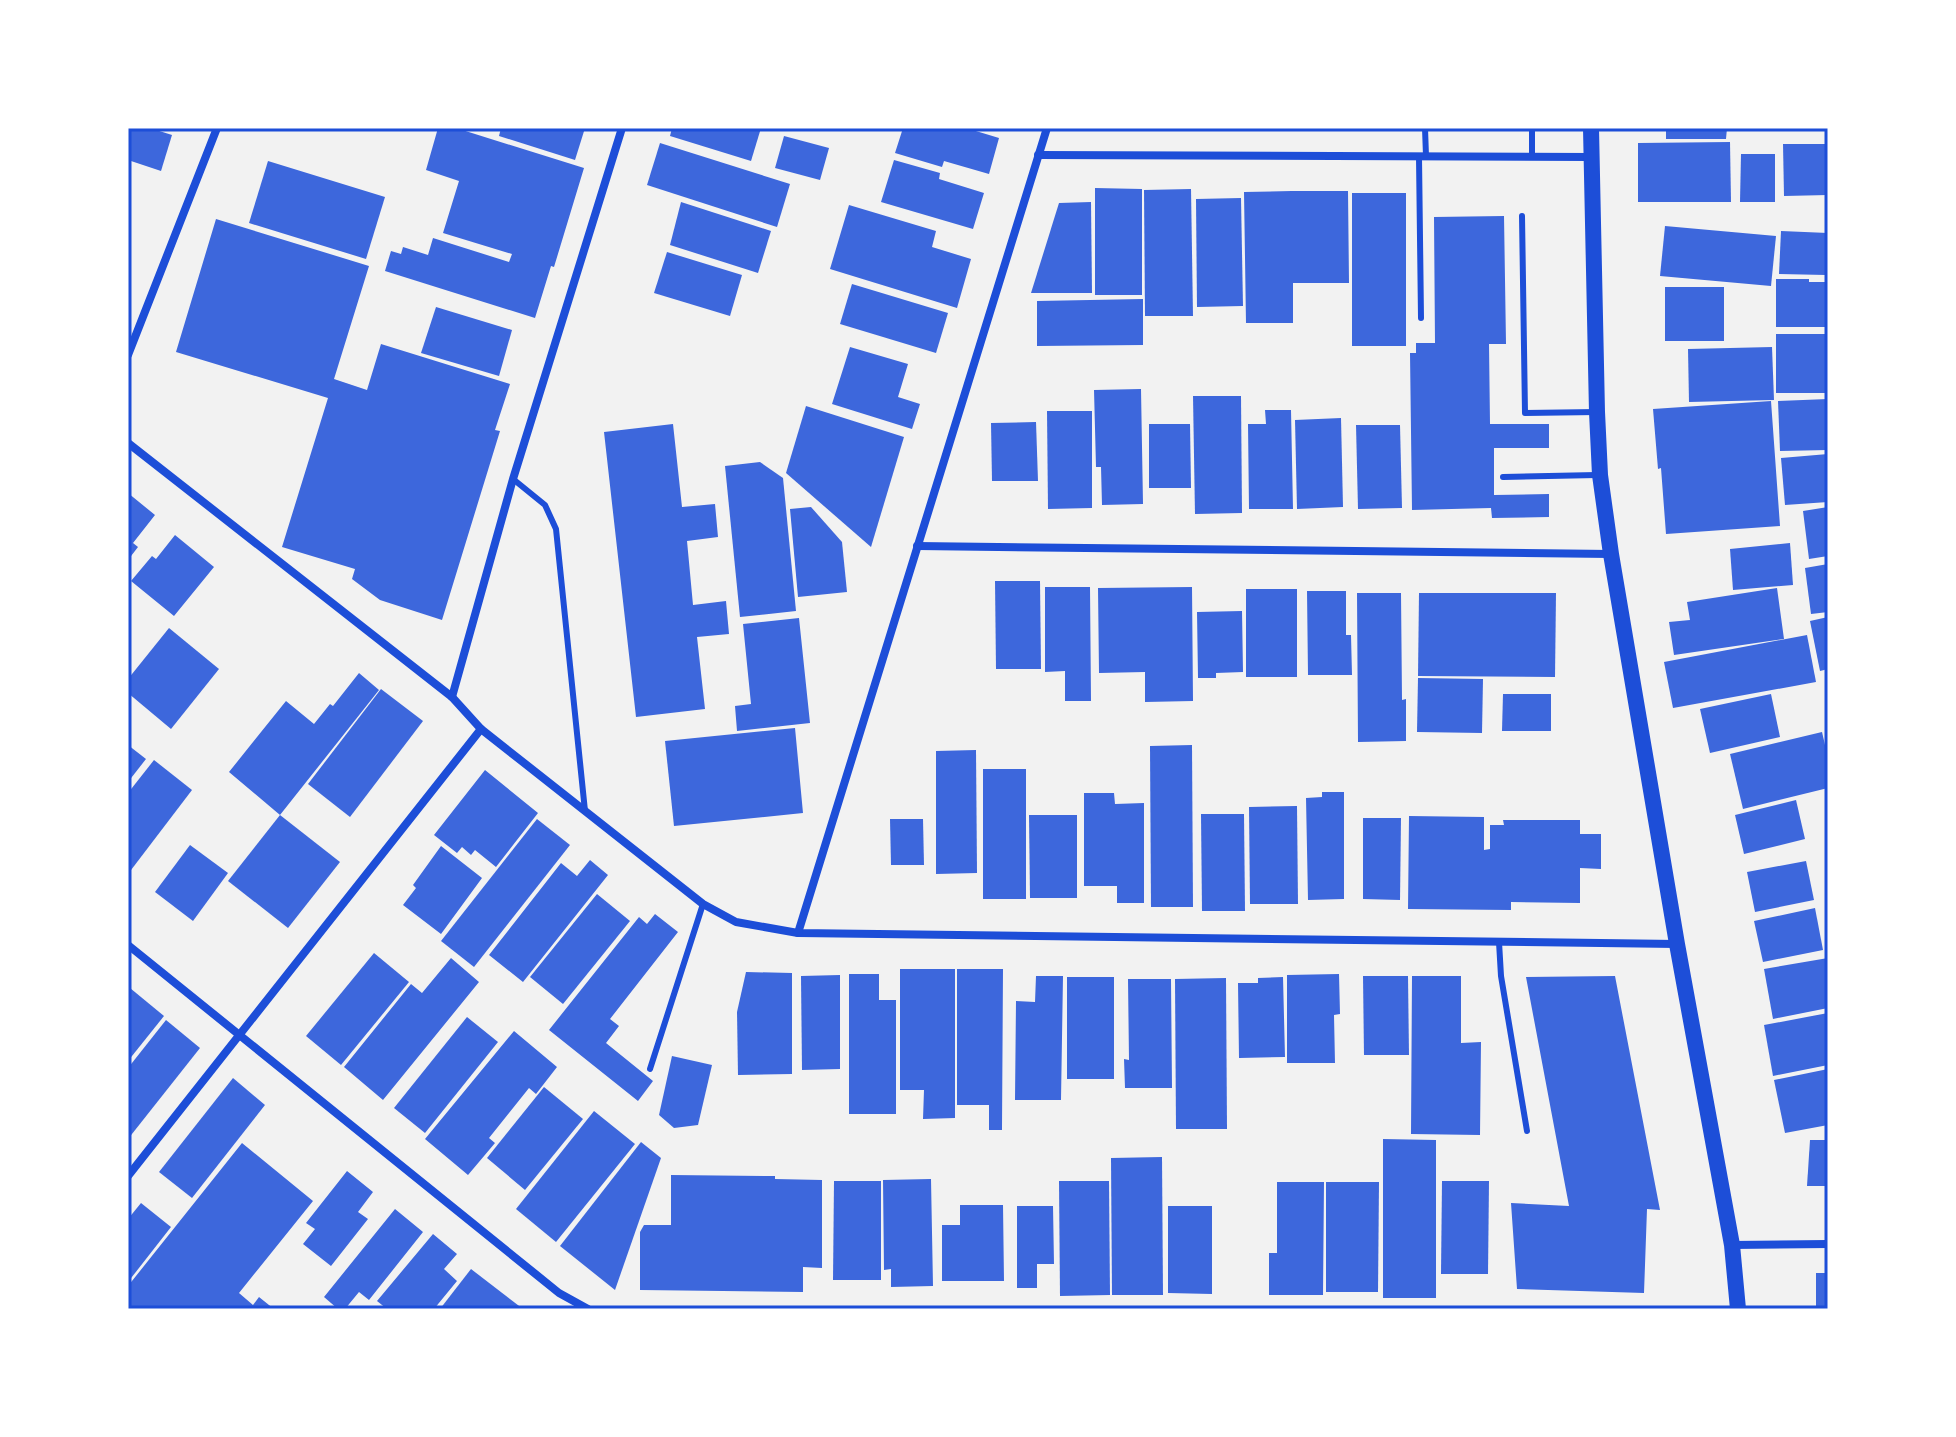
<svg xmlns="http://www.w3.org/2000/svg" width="1956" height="1437" font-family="Georgia,serif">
	<rect width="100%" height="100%" fill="#f2f2f2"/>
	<!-- building -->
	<g fill="#3d67dc">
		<path d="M128 128H150L172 135 161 171 128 160Z"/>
		<path d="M438 128H456L584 168 554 267 551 266 535 318 385 271 391 251 401 254 403 247 428 255 433 238 509 262 512 254 443 233 459 181 426 170Z"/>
		<path d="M501 128H585L575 160 499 136Z"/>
		<path d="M672 128H761L751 161 670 136Z"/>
		<path d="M903 128H966L999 138 989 174 944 161 942 167 895 153Z"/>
		<path d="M1666 128H1727L1726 139H1666Z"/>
		<path d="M784 136 829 148 820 180 775 168Z"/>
		<path d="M1730 142 1731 202H1638V143Z"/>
		<path d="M660 143 790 184 777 227 647 185Z"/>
		<path d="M1783 144H1828V195L1784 196Z"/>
		<path d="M1741 154H1775V202H1740Z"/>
		<path d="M894 160 940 173 939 179 984 193 973 229 881 202Z"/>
		<path d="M268 161 385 197 366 259 249 223Z"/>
		<path d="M1095 188 1142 189V295H1095Z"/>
		<path d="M1191 189 1193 316H1145L1144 190Z"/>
		<path d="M1292 191H1348L1349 283H1293V323H1246L1244 192Z"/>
		<rect x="1352" y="193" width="54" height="153"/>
		<path d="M1241 198 1243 306 1197 307 1196 199Z"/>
		<path d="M681 202 771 231 758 273 670 245Z"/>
		<path d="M1091 202 1092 293H1031L1059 203Z"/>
		<path d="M849 205 936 231 932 247 971 259 957 308 830 269Z"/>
		<path d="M1504 216 1506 344H1489L1490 424H1549V448H1494V495L1549 494V517L1492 518 1491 508 1412 510 1410 353H1416V343H1435L1434 217Z"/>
		<path d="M216 219 369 266 334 379 367 390 381 344 510 384 495 430 500 431 442 620 380 600 352 579 355 569 282 547 328 398 176 352Z"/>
		<path d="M1665 226 1776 236 1771 286 1660 276Z"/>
		<path d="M1781 231 1828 233 1826 275 1779 274Z"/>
		<path d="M667 252 742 275 730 316 654 293Z"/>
		<path d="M1776 279H1809V282H1828V327H1776Z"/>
		<path d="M852 284 948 313 936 353 840 324Z"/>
		<rect x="1665" y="287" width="59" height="54"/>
		<path d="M1143 299V345L1037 346V301Z"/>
		<path d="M436 307 512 330 499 376 421 353Z"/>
		<rect x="1776" y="334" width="52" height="59"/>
		<path d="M850 347 908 364 898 397 920 404 912 429 832 404Z"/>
		<path d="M1772 347 1774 400 1689 402 1688 349Z"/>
		<path d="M1141 389 1143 504 1102 505 1101 467H1096L1094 390Z"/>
		<path d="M1193 396H1241L1242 513 1195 514Z"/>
		<path d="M1828 399V450L1780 451 1778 401Z"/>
		<path d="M1771 401 1780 526 1666 534 1661 468 1658 469 1653 409Z"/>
		<path d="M806 406 904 437 871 547 786 473Z"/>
		<path d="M1265 410H1291L1293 509H1249L1248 424H1266Z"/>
		<path d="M1047 411H1092V508L1048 509Z"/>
		<path d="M1341 418 1343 507 1297 509 1295 420Z"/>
		<path d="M1036 422 1038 481H992L991 423Z"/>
		<path d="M673 424 682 507 715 504 718 537 687 541 693 605 726 601 729 634 697 637 705 709 636 717 604 432Z"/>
		<path d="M1149 424H1190L1191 488H1149Z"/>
		<path d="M1356 425H1400L1402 508 1358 509Z"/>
		<path d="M1828 454V502L1785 505 1781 458Z"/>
		<path d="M760 462 783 478 796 611 740 617 725 466Z"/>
		<path d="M128 493 155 515 133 543 138 547 128 560Z"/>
		<path d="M811 507 842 542 847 592 798 597 790 509Z"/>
		<path d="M1828 507V556L1809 559 1803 511Z"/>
		<path d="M175 535 214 567 174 616 131 581 152 556 156 559Z"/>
		<path d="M1790 543 1793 585 1733 590 1730 549Z"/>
		<path d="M1828 564V612L1811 614 1805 568Z"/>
		<path d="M995 581H1040L1041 669H996Z"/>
		<path d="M1045 587H1090L1091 701H1065V671L1045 672Z"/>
		<path d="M1192 587 1193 701 1145 702V672L1099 673 1098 588Z"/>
		<path d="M1777 588 1784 639 1674 655 1669 622 1690 620 1687 602Z"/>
		<rect x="1246" y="589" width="51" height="88"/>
		<path d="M1307 591H1346V635H1351L1352 675H1308Z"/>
		<path d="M1357 593H1401L1402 700 1406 699V741L1358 742Z"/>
		<path d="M1419 593H1556L1555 677 1418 676Z"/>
		<path d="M1242 611 1243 672 1216 673V678H1198L1197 612Z"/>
		<path d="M1828 617V669L1820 671 1810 621Z"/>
		<path d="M799 618 810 723 737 731 735 706 751 704 743 624Z"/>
		<path d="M169 628 219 669 171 729 128 693V679Z"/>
		<path d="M1807 635 1816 682 1673 708 1664 662Z"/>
		<path d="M359 673 379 690 280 815 229 772 286 701 314 724 330 704 333 706Z"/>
		<path d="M1418 678 1483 679 1482 733 1417 732Z"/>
		<path d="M381 689 423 721 350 817 308 784Z"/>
		<path d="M1503 694H1551V731H1502Z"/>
		<path d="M1771 694 1780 737 1710 753 1700 709Z"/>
		<path d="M795 728 803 813 674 826 665 741Z"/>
		<path d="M1822 732 1828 758V788L1743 809 1730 754Z"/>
		<path d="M128 745 146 759 128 782Z"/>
		<path d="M1192 745 1193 907H1151L1150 746Z"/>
		<path d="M976 750 977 873 936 874V751Z"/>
		<path d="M154 760 192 790 128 874V793Z"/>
		<rect x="983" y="769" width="43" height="130"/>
		<path d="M485 770 538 813 496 867 475 850 471 855 462 847 457 853 434 835Z"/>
		<path d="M1322 792H1344V899L1308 900 1306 798 1322 797Z"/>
		<path d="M1084 793H1114L1115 804 1144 803V903H1117V886H1084Z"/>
		<path d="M1796 800 1805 839 1744 854 1735 815Z"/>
		<path d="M1297 806 1298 904H1250L1249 807Z"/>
		<path d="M1201 814H1244L1245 911H1202Z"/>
		<path d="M280 815 340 862 288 928 228 881Z"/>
		<path d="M1029 815H1077V898H1030Z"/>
		<path d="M1409 816 1484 817V850L1490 849V825H1504L1503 820H1580V834H1601V869L1580 868V903L1511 902V910L1408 909Z"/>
		<path d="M1363 818H1401L1400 900 1363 899Z"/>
		<path d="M537 819 570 845 474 967 441 941Z"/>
		<path d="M890 819H923L924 865H891Z"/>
		<path d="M190 845 228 873 193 921 155 892Z"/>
		<path d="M441 846 482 878 441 934 403 905 416 888 413 885Z"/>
		<path d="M590 860 608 875 523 982 489 955 561 863 577 876Z"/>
		<path d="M1806 861 1814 900 1755 912 1747 872Z"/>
		<path d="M597 894 630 921 563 1004 530 977Z"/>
		<path d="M1815 908 1823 950 1763 962 1754 921Z"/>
		<path d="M655 914 678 932 610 1019 619 1026 606 1043 653 1081 638 1101 549 1030 639 917 647 924Z"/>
		<path d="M374 953 409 982 341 1065 306 1036Z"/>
		<path d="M451 958 479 982 383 1100 344 1067 411 984 422 993Z"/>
		<path d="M1828 958V1008L1773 1019 1764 969Z"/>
		<path d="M900 969H955V1118L923 1119 924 1090H900Z"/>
		<path d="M957 969H1003L1002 1130H989V1105H957Z"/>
		<path d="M746 972 792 973V1074L738 1075 737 1012Z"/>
		<path d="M849 974H879V1000H896V1114H849Z"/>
		<path d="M1339 974 1340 1014 1334 1015 1335 1063H1287V975Z"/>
		<path d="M840 975V1069L802 1070 801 976Z"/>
		<path d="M1036 976H1063L1061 1100H1015L1016 1001 1035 1002Z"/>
		<path d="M1363 976H1408L1409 1055H1364Z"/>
		<path d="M1412 976H1461V1043L1481 1042 1480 1135 1411 1134Z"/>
		<path d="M1615 976 1660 1210 1647 1209 1644 1293 1517 1289 1511 1203 1569 1206 1526 977Z"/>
		<rect x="1067" y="977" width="47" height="102"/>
		<path d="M1283 977 1285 1057 1239 1058 1238 983H1258V978Z"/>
		<path d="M1226 978 1227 1129H1176L1175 979Z"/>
		<path d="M1128 979H1171L1172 1088H1125L1124 1059 1129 1060Z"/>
		<path d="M130 988 164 1016 128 1061V990Z"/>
		<path d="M1828 1013V1065L1773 1076 1764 1025Z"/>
		<path d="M467 1017 498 1042 425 1133 394 1108Z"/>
		<path d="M166 1020 200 1048 128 1139V1068Z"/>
		<path d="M514 1031 557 1067 536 1094 529 1088 489 1138 495 1143 468 1175 425 1139Z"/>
		<path d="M672 1056 712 1065 698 1125 674 1128 659 1115Z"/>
		<path d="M1828 1069V1125L1785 1133 1774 1080Z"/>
		<path d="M233 1078 265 1105 192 1198 159 1172Z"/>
		<path d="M544 1087 583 1119 525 1190 487 1158Z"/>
		<path d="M594 1111 635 1144 556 1242 516 1209Z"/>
		<path d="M1383 1139 1436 1140V1298H1383Z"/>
		<path d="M1810 1140H1828V1186H1807Z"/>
		<path d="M641 1142 661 1158 615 1290 560 1246Z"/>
		<path d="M242 1143 313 1201 239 1293 253 1305 259 1297 274 1309H128V1286Z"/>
		<path d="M1162 1157 1163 1295H1112L1111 1158Z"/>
		<path d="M347 1171 373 1192 358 1212 368 1219 331 1266 303 1244 315 1229 306 1223Z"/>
		<path d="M671 1175 775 1176V1179L822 1180V1268L803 1267V1292L640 1290V1232L644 1225H671Z"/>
		<path d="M931 1179 933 1286 891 1287V1269L884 1270 883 1180Z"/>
		<path d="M834 1181H881V1280H833Z"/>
		<path d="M1059 1181H1109L1110 1295 1060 1296Z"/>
		<path d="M1442 1181H1489L1488 1274H1441Z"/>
		<path d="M1277 1182H1324L1323 1295H1269V1253H1277Z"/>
		<path d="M1326 1182H1379L1378 1292H1326Z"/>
		<path d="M141 1203 171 1227 128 1282V1219Z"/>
		<path d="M960 1205H1003L1004 1281H942V1225H960Z"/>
		<path d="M1017 1206H1053L1054 1264H1037V1288H1017Z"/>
		<path d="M1168 1206H1212V1294L1168 1293Z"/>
		<path d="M395 1209 423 1232 369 1300 359 1292 345 1309H338L324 1297Z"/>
		<path d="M433 1234 457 1254 444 1269 457 1281 434 1309H387L377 1301Z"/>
		<path d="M471 1269 523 1309H440Z"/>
		<rect x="1816" y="1273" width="12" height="36"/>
	</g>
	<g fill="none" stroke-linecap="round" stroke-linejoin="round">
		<!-- service -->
		<g stroke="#1d4ed8" stroke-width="6">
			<path d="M1425 128 1426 156"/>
			<path d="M1532 128V157"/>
			<path d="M1419 157 1421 318"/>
			<path d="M1522 216 1525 413 1597 412"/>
			<path d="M1503 477 1597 475"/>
			<path d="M513 479 545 505 556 529 585 811"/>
			<path d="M1499 942 1501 976 1527 1131"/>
			<path d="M650 1069 703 904"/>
		</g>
		<!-- minor -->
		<g stroke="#1d4ed8" stroke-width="8">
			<path d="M1038 155 1591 157"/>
			<path d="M128 355 217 128"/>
			<path d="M128 443 452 697 481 729 703 904 736 922 798 933 1677 944"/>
			<path d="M917 546 1611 554"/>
			<path d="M452 697 513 479 622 128"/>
			<path d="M798 933 1047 128"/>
			<path d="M128 945 559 1293 588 1309"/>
			<path d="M128 1176 481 729"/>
			<path d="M1732 1245 1828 1244"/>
		</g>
		<!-- secondary -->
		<path stroke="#1d4ed8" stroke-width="16" d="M1591 128 1597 412 1600 475 1611 554 1677 944 1732 1245 1738 1309"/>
	</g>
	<!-- border -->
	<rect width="1956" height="1437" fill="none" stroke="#ffffff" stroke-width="260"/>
	<rect x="130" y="130" width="1696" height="1177" fill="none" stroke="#1d4ed8" stroke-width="3"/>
</svg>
